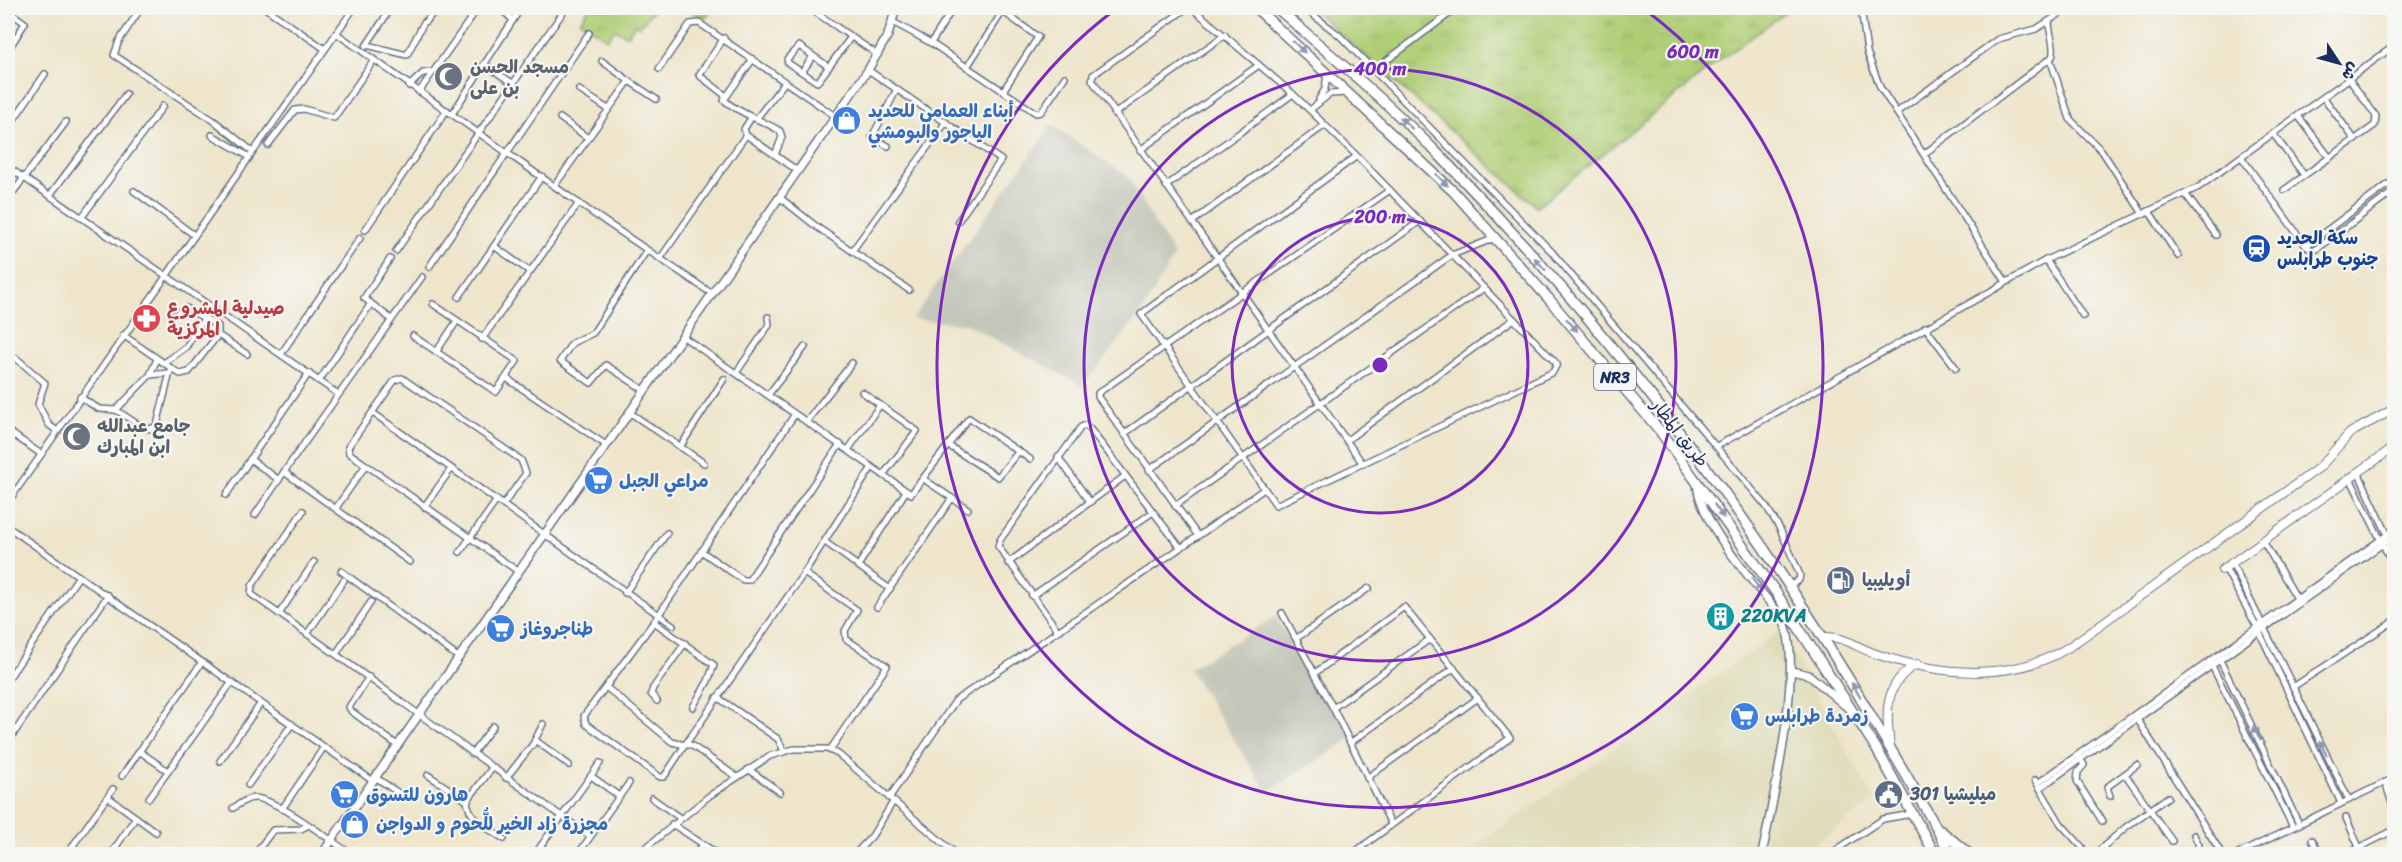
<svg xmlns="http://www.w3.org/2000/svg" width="2402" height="862" font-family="Sriracha,'Playpen Sans Arabic',sans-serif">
	<defs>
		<pattern id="grass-tufts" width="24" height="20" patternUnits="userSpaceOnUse" patternTransform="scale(1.5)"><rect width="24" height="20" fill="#afcd75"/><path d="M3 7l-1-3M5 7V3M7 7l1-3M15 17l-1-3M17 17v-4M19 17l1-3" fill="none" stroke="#96b068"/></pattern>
	</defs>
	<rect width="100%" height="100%" fill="#f6f6f2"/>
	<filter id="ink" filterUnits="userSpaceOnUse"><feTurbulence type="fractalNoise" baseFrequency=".0167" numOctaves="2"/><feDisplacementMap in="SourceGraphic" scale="12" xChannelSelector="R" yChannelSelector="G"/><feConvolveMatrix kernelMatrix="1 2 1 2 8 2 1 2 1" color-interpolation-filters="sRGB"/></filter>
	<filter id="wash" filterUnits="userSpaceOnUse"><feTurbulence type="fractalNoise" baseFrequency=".008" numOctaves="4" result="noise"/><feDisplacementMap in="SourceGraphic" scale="24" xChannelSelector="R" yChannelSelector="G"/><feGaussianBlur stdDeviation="1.35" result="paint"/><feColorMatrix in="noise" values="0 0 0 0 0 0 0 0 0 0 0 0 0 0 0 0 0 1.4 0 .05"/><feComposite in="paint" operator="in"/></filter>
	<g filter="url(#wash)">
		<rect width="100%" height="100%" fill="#eee5cb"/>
		<!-- built -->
		<path fill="#e0ddbb" d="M1780 631 1875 801 1800 854H1464Z"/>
		<!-- industrial -->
		<g fill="#c4c6b9">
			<path d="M1052 125 1128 177 1174 256 1143 310 1083 386 966 324 912 319Z"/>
			<path d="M1275 617 1354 737 1267 792 1189 669Z"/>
		</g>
		<!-- grass -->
		<g fill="url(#grass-tufts)" stroke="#657e6a" stroke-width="1.5">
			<path d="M589 8H655L639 27 635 24 627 36 615 29 607 39 580 21Z"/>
			<path d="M687 8H713L705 19Z"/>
			<path d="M1311 8H1791L1720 60 1537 207Z"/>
		</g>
	</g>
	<g filter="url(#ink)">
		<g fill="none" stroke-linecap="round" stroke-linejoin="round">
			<defs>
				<g id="street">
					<path d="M141 8 119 41 114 55 213 120 252 151"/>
					<path d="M265 8 325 49"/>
					<path d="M500 8 513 20"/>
					<path d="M809 8 878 55"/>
					<path d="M998 8 1038 37 1003 91"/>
					<path d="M1187 8 1093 75 1092 80 1363 464"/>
					<path d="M1192 8 1293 94 1357 156 1557 364 1553 372 1276 505 1141 314 1357 156"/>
					<path d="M1304 8 1339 35 1552 252 1766 506 1780 529 1800 575 1799 580 1791 585"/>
					<path d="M1861 8 1867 52 1880 87 2006 282"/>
					<path d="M8 11 25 23 8 50"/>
					<path d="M893 22 931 43 1036 113 1041 112 1065 77"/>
					<path d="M336 33 594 214 711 293"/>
					<path d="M724 38 699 75 726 96"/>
					<path d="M931 43 953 8"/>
					<path d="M367 45 407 55 423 24 438 8"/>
					<path d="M366 46 391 8"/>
					<path d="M753 59 724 100C741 115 761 119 780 131L782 137 775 155"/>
					<path d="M2050 59 2070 119 2102 151 2143 214"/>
					<path d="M602 61 629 81"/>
					<path d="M1386 61 1457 8"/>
					<path d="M484 64 514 84"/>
					<path d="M829 67 799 46 787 59 788 63 817 82 819 80 851 37"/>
					<path d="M967 67 1003 11"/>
					<path d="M659 69 690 24 699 23 835 116"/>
					<path d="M868 70 1001 160 958 221"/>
					<path d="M802 72 813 56"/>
					<path d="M409 86 423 73 433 72 478 8"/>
					<path d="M579 90 608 109"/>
					<path d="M419 92 433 72"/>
					<path d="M2324 98 2355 140"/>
					<path d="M1319 99 1325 89 1327 74"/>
					<path d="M1310 110 1330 94 1347 93"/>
					<path d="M1897 112 1998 39 2036 29 2069 8"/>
					<path d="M452 114 521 8"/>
					<path d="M1114 114 1225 35"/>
					<path d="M2299 117 2330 158"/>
					<path d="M560 118 588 138"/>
					<path d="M756 119 785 82"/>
					<path d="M8 128 45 74"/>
					<path d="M212 135 248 156"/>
					<path d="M746 135 744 129 751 118"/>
					<path d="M2274 135 2304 175"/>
					<path d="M268 145 295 110 304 109 334 118 374 60"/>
					<path d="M888 146 872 137 897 89"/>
					<path d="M1140 150 1259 65"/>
					<path d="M1924 154 2052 57C2056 47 2049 33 2049 22"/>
					<path d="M2242 158 2306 246 2312 250 2317 249 2394 191"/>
					<path d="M8 167 338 394"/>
					<path d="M555 185 629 81 656 99"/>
					<path d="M1166 186 1293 94"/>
					<path d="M2284 190 2375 125 2376 116 2349 79"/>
					<path d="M134 191 194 235"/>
					<path d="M50 195 126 94"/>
					<path d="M2186 195 2216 235"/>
					<path d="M779 197 817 227 909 290"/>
					<path d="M8 199 66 122"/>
					<path d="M2149 211 2178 256"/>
					<path d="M82 217 163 106"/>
					<path d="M1192 222 1325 125"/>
					<path d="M365 230 447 110"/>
					<path d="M494 246 529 271"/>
					<path d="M2306 246 2394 180"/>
					<path d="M396 251 566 8"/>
					<path d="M852 251 946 122"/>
					<path d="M390 259 364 298 391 319"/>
					<path d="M660 259 746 135 798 171"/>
					<path d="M2046 260 2083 316"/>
					<path d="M429 267 589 33"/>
					<path d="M459 297 542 176"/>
					<path d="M176 314 186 308 218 326V335L247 354"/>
					<path d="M1925 327 1956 368"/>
					<path d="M123 335 180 374 189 372 218 335"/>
					<path d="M413 336 496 392 517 361 433 304"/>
					<path d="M682 336 911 494 969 418 1030 459"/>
					<path d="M482 339 579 203"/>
					<path d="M436 352 457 321"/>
					<path d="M281 354 360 238"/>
					<path d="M16 358 45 383 38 404 49 425 56 430"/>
					<path d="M164 363 186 347 205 317"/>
					<path d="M736 373 769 325 768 317"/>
					<path d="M150 375 157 359"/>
					<path d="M506 378 606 445"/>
					<path d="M319 381 370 305"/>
					<path d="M644 390 606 365 591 383 560 361 572 343 593 333 647 250"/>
					<path d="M862 392 917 431 883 475"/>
					<path d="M768 395 805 347"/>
					<path d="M80 397 99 409 116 410 150 375 169 373"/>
					<path d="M116 410 142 427 151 429 157 425 170 372"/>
					<path d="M629 412 704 463"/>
					<path d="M373 413 673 625"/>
					<path d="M807 421 852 363"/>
					<path d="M8 431 41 454"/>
					<path d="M1124 434 1420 221"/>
					<path d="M1347 440 1514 319"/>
					<path d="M949 446 998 477 1019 451"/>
					<path d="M1717 446 2046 260 2199 187 2394 46"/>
					<path d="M680 447 724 379"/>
					<path d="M848 450 880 405"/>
					<path d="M1058 457 1090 502"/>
					<path d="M250 459 279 480"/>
					<path d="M1149 470 1452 255 1495 238"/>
					<path d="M2358 472 2394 548"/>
					<path d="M2350 478 2394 567"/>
					<path d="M925 480 968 509"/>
					<path d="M1264 489 1198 536 1098 397V393L1390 190"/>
					<path d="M226 495 309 373"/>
					<path d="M8 502 354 8"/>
					<path d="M503 505 526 473 521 460 402 378 395 380 348 447 349 453 519 572"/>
					<path d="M1175 506 1484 288"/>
					<path d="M424 507 451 469"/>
					<path d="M336 508 366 465"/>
					<path d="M303 511 252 586 251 594C365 674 476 757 590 836"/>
					<path d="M255 515 284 472"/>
					<path d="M8 527 373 781"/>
					<path d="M2263 541 2299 602"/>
					<path d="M825 542 890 589"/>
					<path d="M701 551 743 580H749L840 444"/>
					<path d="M460 552 497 500"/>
					<path d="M410 562 284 472 422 277"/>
					<path d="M1008 563 1125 476"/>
					<path d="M2232 563 2349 800"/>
					<path d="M858 566 906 491"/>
					<path d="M2225 568 2257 627 2341 803"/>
					<path d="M341 571 458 657"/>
					<path d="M625 593 667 533"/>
					<path d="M1032 596 1153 512"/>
					<path d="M877 607 952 498"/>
					<path d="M1282 613 1333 708 1391 824"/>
					<path d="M279 614 314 562"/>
					<path d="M654 622 714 665 708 681 693 707"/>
					<path d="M1058 631 998 546 1000 540 1081 427 1085 425 1090 429 1180 547"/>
					<path d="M307 634 344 580"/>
					<path d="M1297 638 1369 588"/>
					<path d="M336 654 371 602"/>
					<path d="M2219 658 2299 824"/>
					<path d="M2210 662 2293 827"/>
					<path d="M1315 673 1404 607 1510 738 1352 854"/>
					<path d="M369 677 349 707 351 711 397 745"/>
					<path d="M8 679 79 576"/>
					<path d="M2293 687 2394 621"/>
					<path d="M607 688 672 742 685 745 804 573"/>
					<path d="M717 697 778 739 784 751"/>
					<path d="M657 701 651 694 653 688 685 643"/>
					<path d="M1333 708 1430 639"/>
					<path d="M2136 717 2222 854"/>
					<path d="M535 740 569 765"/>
					<path d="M8 742 108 595"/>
					<path d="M1350 743 1454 668"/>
					<path d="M830 750 887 666 846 639 845 631 857 610 804 573 872 467"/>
					<path d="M139 751 168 771"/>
					<path d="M472 754 493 726"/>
					<path d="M2080 758 2084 765 2078 772 2077 781 2102 821"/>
					<path d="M220 761 261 703"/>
					<path d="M492 768 467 801C469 820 489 829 504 839"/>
					<path d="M748 769 780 792"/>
					<path d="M2125 774 2172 841"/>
					<path d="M428 775 467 801"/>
					<path d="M122 776 202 662"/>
					<path d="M591 776 619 796"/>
					<path d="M375 777 400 794"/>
					<path d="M737 777 691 745H685L664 777H660L586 724 584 716 653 623 795 414"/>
					<path d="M506 778 533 744 543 724"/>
					<path d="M1367 778 1478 698"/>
					<path d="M2035 780 2061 824 2082 847"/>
					<path d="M2385 782 2394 809"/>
					<path d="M2038 783 2394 530"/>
					<path d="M248 785 292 724"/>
					<path d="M2040 788 2394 536"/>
					<path d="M2110 796 2107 787 2137 765"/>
					<path d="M108 797 156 832"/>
					<path d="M149 798 232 682"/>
					<path d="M652 798 680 818"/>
					<path d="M889 798 956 700 1198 536"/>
					<path d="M233 808C240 804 246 798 254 798 276 798 331 841 351 854"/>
					<path d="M282 809 324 747"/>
					<path d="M2346 818 2359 847"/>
					<path d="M672 824 718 854"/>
					<path d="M2194 835 2199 845 2194 854"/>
					<path d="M2312 840 2320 854"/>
					<path d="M2145 853 2150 854"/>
					<path d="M67 854 113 789"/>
					<path d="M111 854 136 817"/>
					<path d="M255 854 273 830 301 829 308 825"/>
					<path d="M535 854 600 763"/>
					<path d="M578 854 629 783"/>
					<path d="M638 854 709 796 770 756 794 749H827L838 754 956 854"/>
					<path d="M693 854 703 845"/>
					<path d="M855 854 872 836 893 802"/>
					<path d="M1830 854 1883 819 1912 814"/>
					<path d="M2095 854 2126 827 2168 797"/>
					<path d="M2238 854 2394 778"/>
					<path d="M2330 854 2337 851 2347 854 2394 830"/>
				</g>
				<g id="secondary">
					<path d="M1697 485C1703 529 1755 582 1782 618 1806 660 1772 804 1762 854"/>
					<path d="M1792 671 1809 675 1848 708"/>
					<path d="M322 854 868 70 888 35 896 8"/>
				</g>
				<g id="primary">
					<path d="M2222 570 2394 447"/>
					<path d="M1825 637C1844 636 1858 648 1876 654 1938 675 2012 683 2069 647L2320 467 2350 433 2394 409"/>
					<path d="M1890 747C1886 714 1883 683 1917 664"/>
				</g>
				<g id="highway">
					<path d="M1256 8 1454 192 1548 298 1660 431 1775 591 1876 748 1935 854"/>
					<path d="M1277 8C1333 57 1391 105 1443 159 1611 331 1758 523 1880 731 1904 772 1929 812 1950 854"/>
					<path d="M1941 831 1969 854"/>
				</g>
			</defs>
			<!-- street casing -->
			<use href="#street" stroke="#656f84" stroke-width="8"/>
			<!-- secondary casing -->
			<use href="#secondary" stroke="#656f84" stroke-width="10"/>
			<!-- primary casing -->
			<use href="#primary" stroke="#656f84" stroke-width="10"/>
			<!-- highway casing -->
			<use href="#highway" stroke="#656f84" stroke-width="12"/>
			<!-- street -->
			<use href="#street" stroke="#fff" stroke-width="5"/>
			<!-- secondary -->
			<use href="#secondary" stroke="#fff" stroke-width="7"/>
			<!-- primary -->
			<use href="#primary" stroke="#fff" stroke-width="8"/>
			<!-- highway -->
			<use href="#highway" stroke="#fff" stroke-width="9"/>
		</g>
		<!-- one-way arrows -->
		<defs><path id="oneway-solid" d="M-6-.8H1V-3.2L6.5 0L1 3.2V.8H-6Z" transform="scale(1.5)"/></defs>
		<g fill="#8d97ae">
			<use href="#oneway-solid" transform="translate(1299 47) rotate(43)"/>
			<use href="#oneway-solid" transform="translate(1406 123) rotate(-137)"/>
			<use href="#oneway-solid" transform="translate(1442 180) rotate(45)"/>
			<use href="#oneway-solid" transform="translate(1540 264) rotate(-132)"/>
			<use href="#oneway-solid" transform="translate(1572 325) rotate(49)"/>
			<use href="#oneway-solid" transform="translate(1719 511) rotate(54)"/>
			<use href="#oneway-solid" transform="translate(1757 585) rotate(53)"/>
			<use href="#oneway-solid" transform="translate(1856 690) rotate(-120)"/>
			<use href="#oneway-solid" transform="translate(2257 733) rotate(-116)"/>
			<use href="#oneway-solid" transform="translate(2323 748) rotate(-116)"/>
		</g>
	</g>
	<!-- distance rings -->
	<g fill="none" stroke="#7b2cbf" stroke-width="3">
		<circle cx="1380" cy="365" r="148"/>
		<circle cx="1380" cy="365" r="296"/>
		<path d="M1644 9A443 443 0 1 1 1116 9"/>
	</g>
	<!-- icons -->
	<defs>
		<symbol id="mosque-disc" viewBox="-11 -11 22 22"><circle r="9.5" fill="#6b7280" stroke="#f6f6f2"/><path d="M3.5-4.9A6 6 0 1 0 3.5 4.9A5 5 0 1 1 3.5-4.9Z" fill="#fff"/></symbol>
		<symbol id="shop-disc" viewBox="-11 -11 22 22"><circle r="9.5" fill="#3f7fe0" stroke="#f6f6f2"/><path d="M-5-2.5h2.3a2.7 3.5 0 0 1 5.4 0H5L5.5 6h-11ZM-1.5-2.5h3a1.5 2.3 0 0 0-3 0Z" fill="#fff"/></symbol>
		<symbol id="station-disc" viewBox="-11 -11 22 22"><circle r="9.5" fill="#1a4fb4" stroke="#f6f6f2"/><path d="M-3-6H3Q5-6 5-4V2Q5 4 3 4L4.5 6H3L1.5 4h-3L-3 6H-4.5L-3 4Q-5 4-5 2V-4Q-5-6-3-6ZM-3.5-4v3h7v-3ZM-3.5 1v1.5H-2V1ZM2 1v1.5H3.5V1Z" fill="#fff"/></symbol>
		<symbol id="pharmacy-disc" viewBox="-11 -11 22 22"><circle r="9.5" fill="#e0444e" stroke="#f6f6f2"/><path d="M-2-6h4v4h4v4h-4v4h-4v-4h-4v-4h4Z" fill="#fff"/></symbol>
		<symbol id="supermarket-disc" viewBox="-11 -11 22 22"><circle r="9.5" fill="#3f7fe0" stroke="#f6f6f2"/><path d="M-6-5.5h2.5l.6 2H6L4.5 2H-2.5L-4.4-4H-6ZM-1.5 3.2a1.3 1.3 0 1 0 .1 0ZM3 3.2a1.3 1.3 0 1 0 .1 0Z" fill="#fff"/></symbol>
		<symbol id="fuel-disc" viewBox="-11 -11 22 22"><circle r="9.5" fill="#5c6f8a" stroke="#f6f6f2"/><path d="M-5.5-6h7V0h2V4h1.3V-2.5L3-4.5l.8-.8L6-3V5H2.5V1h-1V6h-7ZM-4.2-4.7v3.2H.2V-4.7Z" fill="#fff"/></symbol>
		<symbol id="building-disc" viewBox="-11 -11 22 22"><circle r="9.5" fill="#0f9aa8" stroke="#f6f6f2"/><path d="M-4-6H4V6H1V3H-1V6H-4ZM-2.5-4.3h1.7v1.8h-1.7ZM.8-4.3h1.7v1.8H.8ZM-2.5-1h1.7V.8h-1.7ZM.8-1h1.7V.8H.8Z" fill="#fff"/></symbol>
		<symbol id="civic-disc" viewBox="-11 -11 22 22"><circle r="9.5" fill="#5c6f8a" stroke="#f6f6f2"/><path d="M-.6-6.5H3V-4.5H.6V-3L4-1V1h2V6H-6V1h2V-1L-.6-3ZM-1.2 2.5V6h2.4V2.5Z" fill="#fff"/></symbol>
	</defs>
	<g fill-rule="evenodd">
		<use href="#mosque-disc" x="432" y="60" width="33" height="33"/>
		<use href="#shop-disc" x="830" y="104" width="33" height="33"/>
		<use href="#station-disc" x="2240" y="232" width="33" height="33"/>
		<use href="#pharmacy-disc" x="130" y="302" width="33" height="33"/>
		<use href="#mosque-disc" x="60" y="420" width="33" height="33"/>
		<use href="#supermarket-disc" x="582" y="464" width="33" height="33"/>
		<use href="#fuel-disc" x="1824" y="564" width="33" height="33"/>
		<use href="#building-disc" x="1704" y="600" width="33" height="33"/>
		<use href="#supermarket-disc" x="484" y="612" width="33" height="33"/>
		<use href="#supermarket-disc" x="1728" y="700" width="33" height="33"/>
		<use href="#civic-disc" x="1872" y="778" width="33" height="33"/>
		<use href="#supermarket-disc" x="328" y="778" width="33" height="33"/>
		<use href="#shop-disc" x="338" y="808" width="33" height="33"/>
	</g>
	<g text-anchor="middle" stroke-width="4.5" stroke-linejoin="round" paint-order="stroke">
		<!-- shield labels -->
		<rect fill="#f6f6f2" stroke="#5d6b8a" stroke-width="1.5" x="1594" y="364" width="42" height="26" rx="4.5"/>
		<g font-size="16" font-weight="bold" fill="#1b2f5e">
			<text x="1615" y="383">NR3</text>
		</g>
		<!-- worship labels -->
		<g font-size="18" font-weight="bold" fill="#5b616d" stroke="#f6f6f2" text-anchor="start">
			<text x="470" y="73">مسجد الحسن<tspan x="470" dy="21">بن على</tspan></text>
			<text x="97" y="432">جامع عبدالله<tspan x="97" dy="21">ابن المبارك</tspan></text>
		</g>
		<!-- shop labels -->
		<g font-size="18" font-weight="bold" fill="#366cbe" stroke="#f6f6f2" text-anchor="start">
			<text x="868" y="117">أبناء العمامي للحديد<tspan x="868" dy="21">الياجور والبومشي</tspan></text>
			<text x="619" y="487">مراعي الجبل</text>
			<text x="521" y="635">طناجروغاز</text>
			<text x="1765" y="722">زمردة طرابلس</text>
			<text x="366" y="801">هارون للتسوق</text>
			<text x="376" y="830">مجزرة زاد الخير للُّحوم و الدواجن</text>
		</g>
		<!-- transit labels -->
		<g font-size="18" font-weight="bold" fill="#164399" stroke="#f6f6f2" text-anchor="start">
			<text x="2277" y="244">سكة الحديد<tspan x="2277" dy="21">جنوب طرابلس</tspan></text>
		</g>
		<!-- health labels -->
		<g font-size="18" font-weight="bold" fill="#be3a42" stroke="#f6f6f2" text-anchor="start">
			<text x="167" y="314">صيدلية المشروع<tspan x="167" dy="21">المركزية</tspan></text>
		</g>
		<!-- street labels -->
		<g font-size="18" fill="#1b2f5e" stroke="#f6f6f2">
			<text transform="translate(1680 433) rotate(52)" y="6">طريق المطار</text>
		</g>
		<!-- service labels -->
		<g font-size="18" font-weight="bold" fill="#4e5e75" stroke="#f6f6f2" text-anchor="start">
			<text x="1862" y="586">أويليبيا</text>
			<text x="1910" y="800">ميليشيا 301</text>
		</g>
		<!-- culture labels -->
		<g font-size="18" font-weight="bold" fill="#0d838f" stroke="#f6f6f2" text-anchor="start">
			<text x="1741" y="622">220KVA</text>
		</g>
	</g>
	<circle cx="1380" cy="365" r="9" fill="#7b2cbf" stroke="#f6f6f2" stroke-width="3"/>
	<g font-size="18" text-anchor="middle" font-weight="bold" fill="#7b2cbf" stroke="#f6f6f2" stroke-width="4.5" stroke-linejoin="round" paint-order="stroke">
		<text x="1693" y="58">600 m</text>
		<text x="1380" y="75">400 m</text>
		<text x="1380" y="223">200 m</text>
	</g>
	<!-- margin -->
	<rect width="2402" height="862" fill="none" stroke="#f6f6f2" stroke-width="30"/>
	<!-- north arrow -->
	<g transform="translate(2339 63) rotate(126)" stroke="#f6f6f2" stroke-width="4.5" paint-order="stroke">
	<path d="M0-4.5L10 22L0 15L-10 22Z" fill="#1b2f5e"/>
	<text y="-9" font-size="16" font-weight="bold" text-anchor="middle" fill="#1b2f5e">ش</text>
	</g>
</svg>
